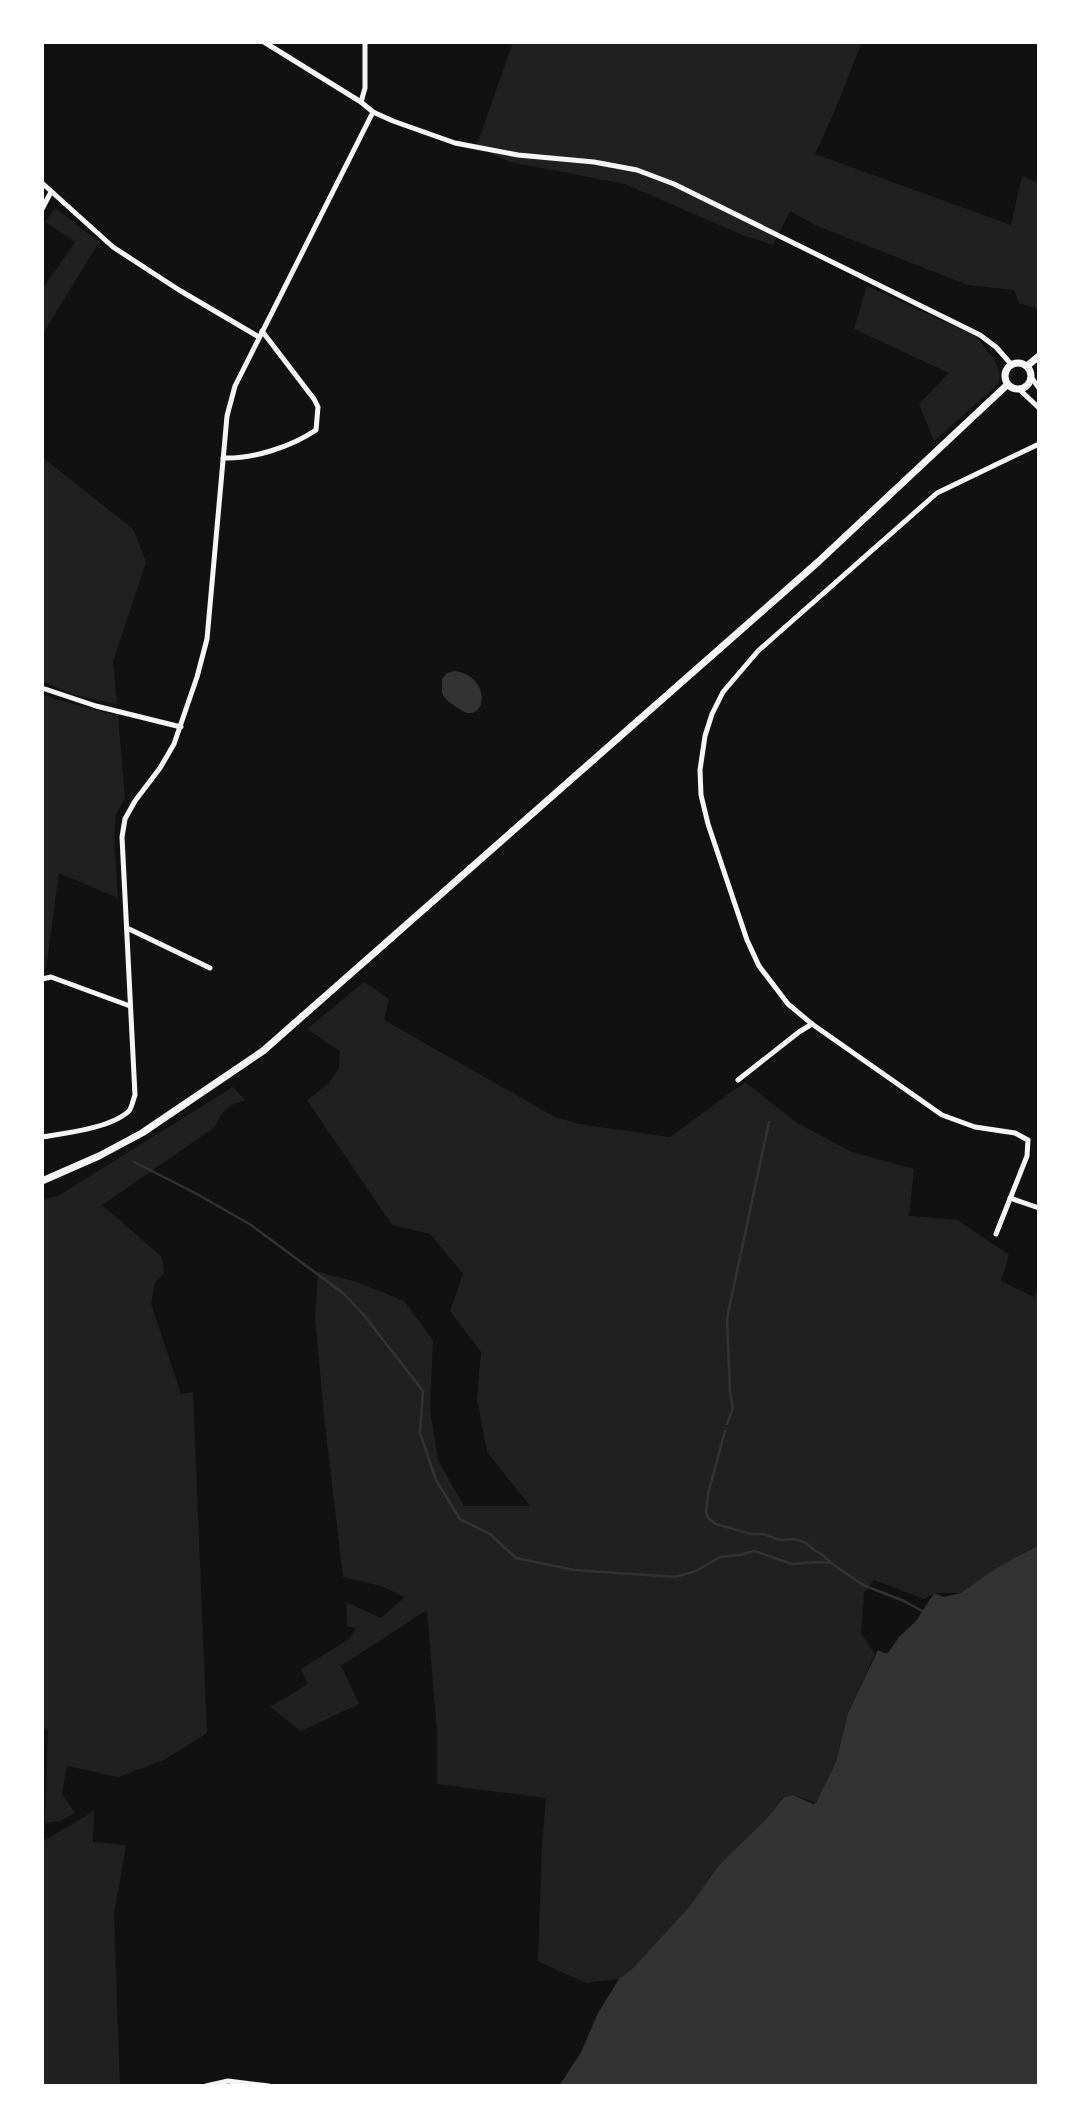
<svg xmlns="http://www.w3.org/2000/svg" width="1081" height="2128" font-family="'Alegreya Sans',sans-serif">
	<rect width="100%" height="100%" fill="#111"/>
	<!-- green -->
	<g fill="#202020">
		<path d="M513 42H862L835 110 815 154 1011 225 1022 176 1039 183V309L1019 303 1014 290 968 285 817 226 790 211 773 245 740 234 625 184 510 162 476 147Z"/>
		<path d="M55 208 99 242 42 335V290L75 242 45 222Z"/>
		<path d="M867 286 977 337 995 361 1000 375 998 384 934 441 919 404 949 373 854 329Z"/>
		<path d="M42 457 133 529 146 562 113 661 117 704 74 695 42 681Z"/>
		<path d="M42 694 58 700 118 716 125 798 116 814 114 838 118 898 59 873 46 969 42 968Z"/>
		<path d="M364 982 389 999 384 1020 555 1117 579 1124 670 1137 745 1082 797 1123 852 1152 914 1169 909 1216 958 1220 1009 1255 1001 1281 1034 1297 1039 1287V1544L961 1593H934L924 1599 874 1580 864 1593 861 1633 875 1654 848 1713 836 1762 816 1803 793 1795 783 1797 767 1818 719 1865 689 1907 633 1968 619 1979 586 1983 538 1961 542 1844 546 1798 437 1784V1732L427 1610 341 1666 359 1704 301 1731 270 1707 308 1684 301 1669 349 1639 356 1628 347 1626 346 1602 381 1618 405 1597 381 1586 343 1577 325 1425 315 1317 318 1272 357 1282 404 1301 433 1340 430 1409 438 1460 464 1506H530L487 1452 477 1399 481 1352 450 1311 463 1274 430 1234 392 1225 307 1100 328 1084 339 1068 340 1051 307 1029Z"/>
		<path d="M233 1087 245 1100C228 1105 221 1111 215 1127L102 1205 162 1257 164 1273 155 1283 151 1304 181 1394 193 1392 207 1733 164 1760 118 1777 67 1766 62 1794 75 1813 60 1821 45 1823 48 1730 42 1728V1200L58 1196Z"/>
		<path d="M94 1811 93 1842 126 1845 114 1915 120 2086H42V1842Z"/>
	</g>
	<!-- water -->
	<g fill="#333">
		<path d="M454 671C489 675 488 717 467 713 465 713 460 709 458 708 451 703 445 700 442 693V679L447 673Z"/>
		<path d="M1039 1545V2086H559L581 2052 598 2013 619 1979 633 1968 689 1907 719 1865 767 1818 784 1797 793 1795 813 1804 816 1803 836 1762 848 1713 878 1650 884 1653H888L899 1637 916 1621 934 1593 944 1597 961 1593 995 1569Z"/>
	</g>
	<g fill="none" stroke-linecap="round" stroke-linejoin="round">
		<!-- stream -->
		<g stroke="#333" stroke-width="2.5">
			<path d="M134 1162 197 1194 251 1225 343 1293 363 1314 423 1391 420 1433 436 1480 460 1519 490 1534 516 1558 574 1570 675 1577 696 1571 720 1557 740 1555 754 1551 792 1564 819 1562 831 1563 863 1585 904 1601 924 1612"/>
			<path d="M727 1424 733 1408 730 1393 727 1318 769 1122"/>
			<path d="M725 1431 708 1494 706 1511 708 1518 716 1524 751 1534H763L780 1540 795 1539 806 1543 814 1550 823 1555 831 1563"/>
		</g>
		<!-- minor -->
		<g stroke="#f5f5f5" stroke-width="5">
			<path d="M264 42 361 102 373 112 393 121 455 143 518 155 594 162 637 170 674 184 980 335 996 347 1011 364"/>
			<path d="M361 102 365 88V42"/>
			<path d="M42 183 113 247 179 290 259 337"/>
			<path d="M42 209 51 192"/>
			<path d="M1031 377 1039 388"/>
			<path d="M1019 389 1039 408"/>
			<path d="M223 458C253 459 291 447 316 430L318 407 314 399 262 331"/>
			<path d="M42 688 96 706 181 727"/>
			<path d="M127 928 210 968"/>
			<path d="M42 979 51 977 130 1006"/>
			<path d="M738 1080 799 1032 812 1024"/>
			<path d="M42 1137C66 1133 111 1128 129 1111 132 1107 133 1100 135 1095L122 837 125 819 135 801 160 768 174 744 197 677 207 639 227 416 235 386 373 112"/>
			<path d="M1010 1198 1039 1208"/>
			<path d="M996 1234 1027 1156 1028 1140 1015 1133 975 1127 942 1115 812 1024 788 1004 759 966 747 940 708 824 701 795 700 770 705 736 712 714 723 692 758 651 937 493 1039 444"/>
			<path d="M206 2086 228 2081 269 2086"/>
		</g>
		<!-- secondary -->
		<g stroke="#f5f5f5" stroke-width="7">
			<circle cx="1018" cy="376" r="13"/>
			<path d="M1027 366 1039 356"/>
			<path d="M42 1181 99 1156 142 1133 263 1051 818 562 1007 385"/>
		</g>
	</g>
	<!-- border -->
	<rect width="1081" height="2128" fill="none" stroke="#ffffff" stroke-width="88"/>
</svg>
